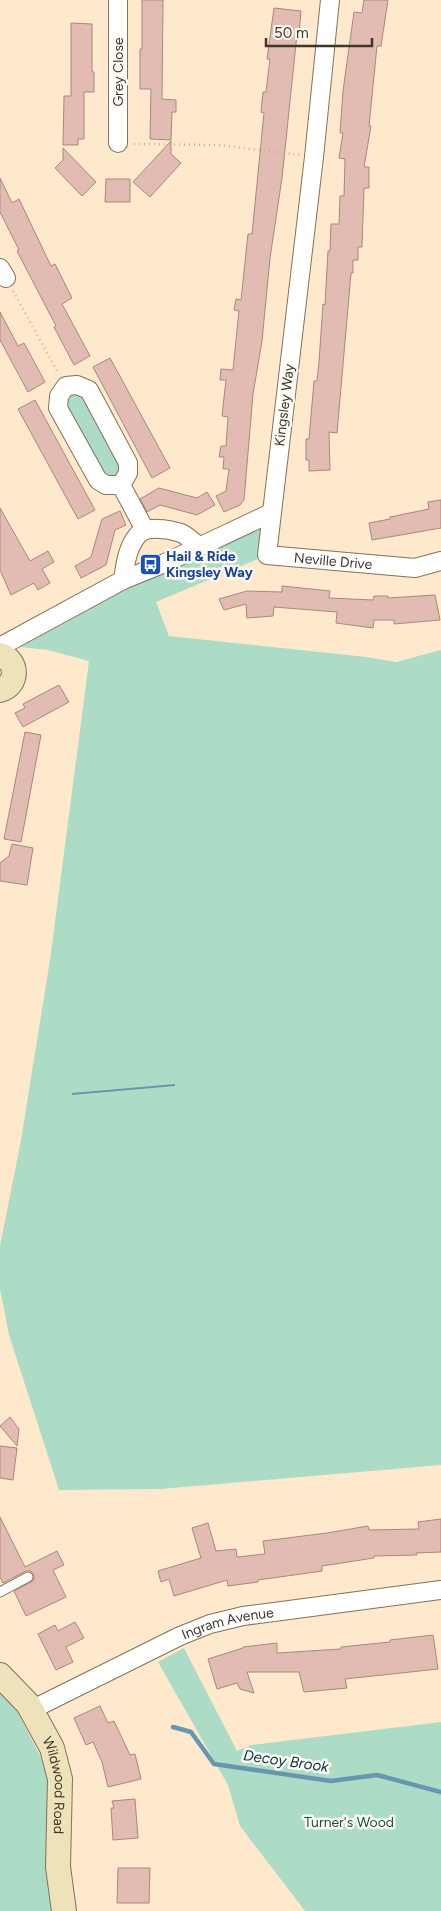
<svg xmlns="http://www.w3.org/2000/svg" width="441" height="1911" font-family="Figtree,sans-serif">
	<rect width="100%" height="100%" fill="#fee9cc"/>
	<!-- green -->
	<g fill="#acdcc5">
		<path d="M75 393 82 394 121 458 120 478 104 479 64 404 69 395Z"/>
		<path d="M271 513 267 555 156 602 169 636 366 657 396 662 441 650V1465L160 1489 59 1490 9 1335 0 1289V1246L21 1140 50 960 89 661 48 650 3 645Z"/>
		<path d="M184 1648 237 1751 251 1745 441 1722V1911H305L240 1826 228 1785 158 1662Z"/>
		<path d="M0 1692 17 1711 54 1784 61 1911H0Z"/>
	</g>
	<!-- water -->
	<path fill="#6697b1" d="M175 1084V1086L72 1095V1093Z"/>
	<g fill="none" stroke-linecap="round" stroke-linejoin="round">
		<!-- stream -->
		<path stroke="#6697b1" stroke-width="4.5" d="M173 1727 191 1732 214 1764 331 1781 377 1775 441 1792"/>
	</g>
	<!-- building -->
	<g fill="#e2bcb3" stroke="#aa877e">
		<path d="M142 0H163L162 99 176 100V112H172L171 140 150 139 151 89H140V49H142Z"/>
		<path d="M364 0H388L381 46H377L369 126H371L364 167H369V188H364L362 247H358V260H353V273H351L337 433 329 432 330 470 309 471V460H306V439H309L314 381H317L319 362 323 304 325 305 328 251H330L331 224H339L340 196H344L345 159 339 158 343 133H340L343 91 354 12 362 13Z"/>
		<path d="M274 8 301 11 299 34H297L282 178 270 258 262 341 253 394 244 500 240 505 224 512 216 496 226 491 229 469H223L224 457H219L221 446H226L228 417 222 416 226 380H220L221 369 233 370 239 311 234 310 236 299 241 300 248 234H252L264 113 261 112 263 92H266L270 59H267Z"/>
		<path d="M71 23 92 24V72H94V92H84V139H78V145H63L64 96H71Z"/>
		<path d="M171 141V154L181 163 150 197 133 182Z"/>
		<path d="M63 148 96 182 82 196 55 168 63 160Z"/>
		<path d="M0 178 12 203 19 199 51 266 55 264 72 298 62 304 90 356 74 365 54 327 56 326 17 251 19 250 0 212Z"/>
		<path d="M106 179H130V202H105Z"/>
		<path d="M0 312 18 346 24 343 45 382 28 392 0 340Z"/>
		<path d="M110 358 170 468 152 478 93 367Z"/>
		<path d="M35 400 95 510 78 519 18 409Z"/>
		<path d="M159 488 197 498 207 492 215 505 197 515 160 505 147 512 140 499Z"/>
		<path d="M441 500V528L372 540 369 523 390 519V517L429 509 428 502Z"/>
		<path d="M0 508 30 561 48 551 54 562 42 569 50 583 38 590 34 583 11 595 0 570Z"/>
		<path d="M120 511 126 525 115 530 106 565 81 578 75 566 91 557 102 519Z"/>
		<path d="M282 586 330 591 329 598 373 600 374 596H388V598L435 595 440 620 394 624V620H374L373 628 336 623 337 612 274 607 273 616 247 618 246 604 224 610 219 599 247 591 282 592Z"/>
		<path d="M59 685 69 702 23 727 15 713 25 708 23 704Z"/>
		<path d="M25 732 41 735 21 842 4 839Z"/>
		<path d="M12 844 33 848 27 885 0 881V863L9 856Z"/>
		<path d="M10 1417 19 1429 17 1446 0 1426Z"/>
		<path d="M0 1446 17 1448 13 1480 0 1478Z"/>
		<path d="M0 1517 25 1567 57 1551 64 1565 53 1570 66 1597 26 1616 14 1591 31 1582 34 1580V1575L31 1571H26L3 1583 0 1577Z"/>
		<path d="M441 1519V1552L416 1553 417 1555 374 1556V1558L322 1566V1571L258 1580V1582L228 1586 227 1580 174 1596 169 1579 161 1582 158 1571 201 1558 192 1528 208 1523 216 1551 236 1549 237 1557 265 1554 263 1541 327 1533 368 1526 369 1530 419 1529 418 1522Z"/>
		<path d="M75 1622 84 1638 66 1647 73 1662 56 1670 38 1634 55 1625 58 1631Z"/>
		<path d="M433 1635 438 1669 345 1679 347 1688 304 1692 299 1672H247L254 1693 240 1689 237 1683 217 1689 208 1659 243 1648V1647L277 1643V1653L341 1649V1647L390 1642V1640Z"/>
		<path d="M100 1706 108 1723 114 1721 130 1755 135 1754 141 1779 108 1787 102 1762 93 1742 86 1745 74 1718Z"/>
		<path d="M135 1799 138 1838 113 1840 111 1808H114L112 1801Z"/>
		<path d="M118 1868H150L149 1903H117Z"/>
	</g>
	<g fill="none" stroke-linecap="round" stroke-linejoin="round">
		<defs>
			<path id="lane" d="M0 1592 28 1577"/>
			<g id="street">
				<path d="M118 0V143"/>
				<path id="s1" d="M330 0 314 157 267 555 415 568 441 561"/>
				<path d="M0 268 6 278"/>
				<path d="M77 385 89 390 128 463V473L121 485H106L98 480 58 408 59 396 66 386Z"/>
				<path d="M121 485 145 530"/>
				<path d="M123 580C125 566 127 548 137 536 145 525 169 529 181 533 187 536 194 542 199 547"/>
				<path d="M3 645 123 580 165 563 271 513"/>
				<path id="s2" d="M31 1710 180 1636 210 1624 243 1616 441 1590"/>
			</g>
			<g id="secondary">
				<path d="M0 655C18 660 19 685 0 690"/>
				<path id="s3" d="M0 1675 28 1704 52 1748 60 1779 58 1867 64 1911"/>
			</g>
		</defs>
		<!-- lane casing -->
		<use href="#lane" stroke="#847157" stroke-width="11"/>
		<!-- street casing -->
		<use href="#street" stroke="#847157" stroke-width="20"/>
		<!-- secondary casing -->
		<use href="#secondary" stroke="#847157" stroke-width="26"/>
		<!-- path -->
		<g stroke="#c3b29a" stroke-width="2.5" stroke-dasharray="1 4" stroke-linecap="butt">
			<path d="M134 144 218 145 300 155"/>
			<path d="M13 291 58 373"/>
		</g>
		<!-- lane -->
		<use href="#lane" stroke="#fff" stroke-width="9"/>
		<!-- street -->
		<use href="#street" stroke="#fff" stroke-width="18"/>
		<!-- secondary -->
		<use href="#secondary" stroke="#ede2b9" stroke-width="24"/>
	</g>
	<!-- icons -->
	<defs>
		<symbol id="bus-square" viewBox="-11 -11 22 22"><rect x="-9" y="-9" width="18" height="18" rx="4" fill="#1a4fb4" stroke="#fdf9f3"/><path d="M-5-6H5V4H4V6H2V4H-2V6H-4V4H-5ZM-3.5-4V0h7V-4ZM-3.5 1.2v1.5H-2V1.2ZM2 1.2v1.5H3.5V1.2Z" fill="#fff"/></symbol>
	</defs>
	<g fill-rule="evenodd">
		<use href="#bus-square" x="138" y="552" width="25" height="25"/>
	</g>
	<g text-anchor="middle" stroke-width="5" stroke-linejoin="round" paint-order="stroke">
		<!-- street labels -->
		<g font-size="14" fill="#3f362b" stroke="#fdf9f3">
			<text transform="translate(118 72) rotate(-90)" y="5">Grey Close</text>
			<text transform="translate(284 405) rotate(-83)" y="5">Kingsley Way</text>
			<text dy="5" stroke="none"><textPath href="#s1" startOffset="625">Neville Drive</textPath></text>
			<text dy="5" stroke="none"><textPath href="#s2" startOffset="216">Ingram Avenue</textPath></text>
			<text dy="5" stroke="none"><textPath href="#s3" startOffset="128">Wildwood Road</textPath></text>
		</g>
		<!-- transit labels -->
		<g font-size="14" font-weight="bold" fill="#164399" stroke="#fdf9f3" text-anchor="start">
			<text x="166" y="561">Hail &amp; Ride<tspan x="166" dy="16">Kingsley Way</tspan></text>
		</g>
		<!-- park labels -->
		<g font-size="14" fill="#15563f" stroke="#fdf9f3">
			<text x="349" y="1827">Turner's Wood</text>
		</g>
		<!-- water labels -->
		<g font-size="15" font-style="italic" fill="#063446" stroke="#fdf9f3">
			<text transform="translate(286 1761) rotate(8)" y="5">Decoy Brook</text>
		</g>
	</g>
	<!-- scale -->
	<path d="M266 38v8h106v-8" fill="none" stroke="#3f362b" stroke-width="2.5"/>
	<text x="274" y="38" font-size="15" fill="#3f362b" stroke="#fdf9f3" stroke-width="4" paint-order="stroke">50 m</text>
</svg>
